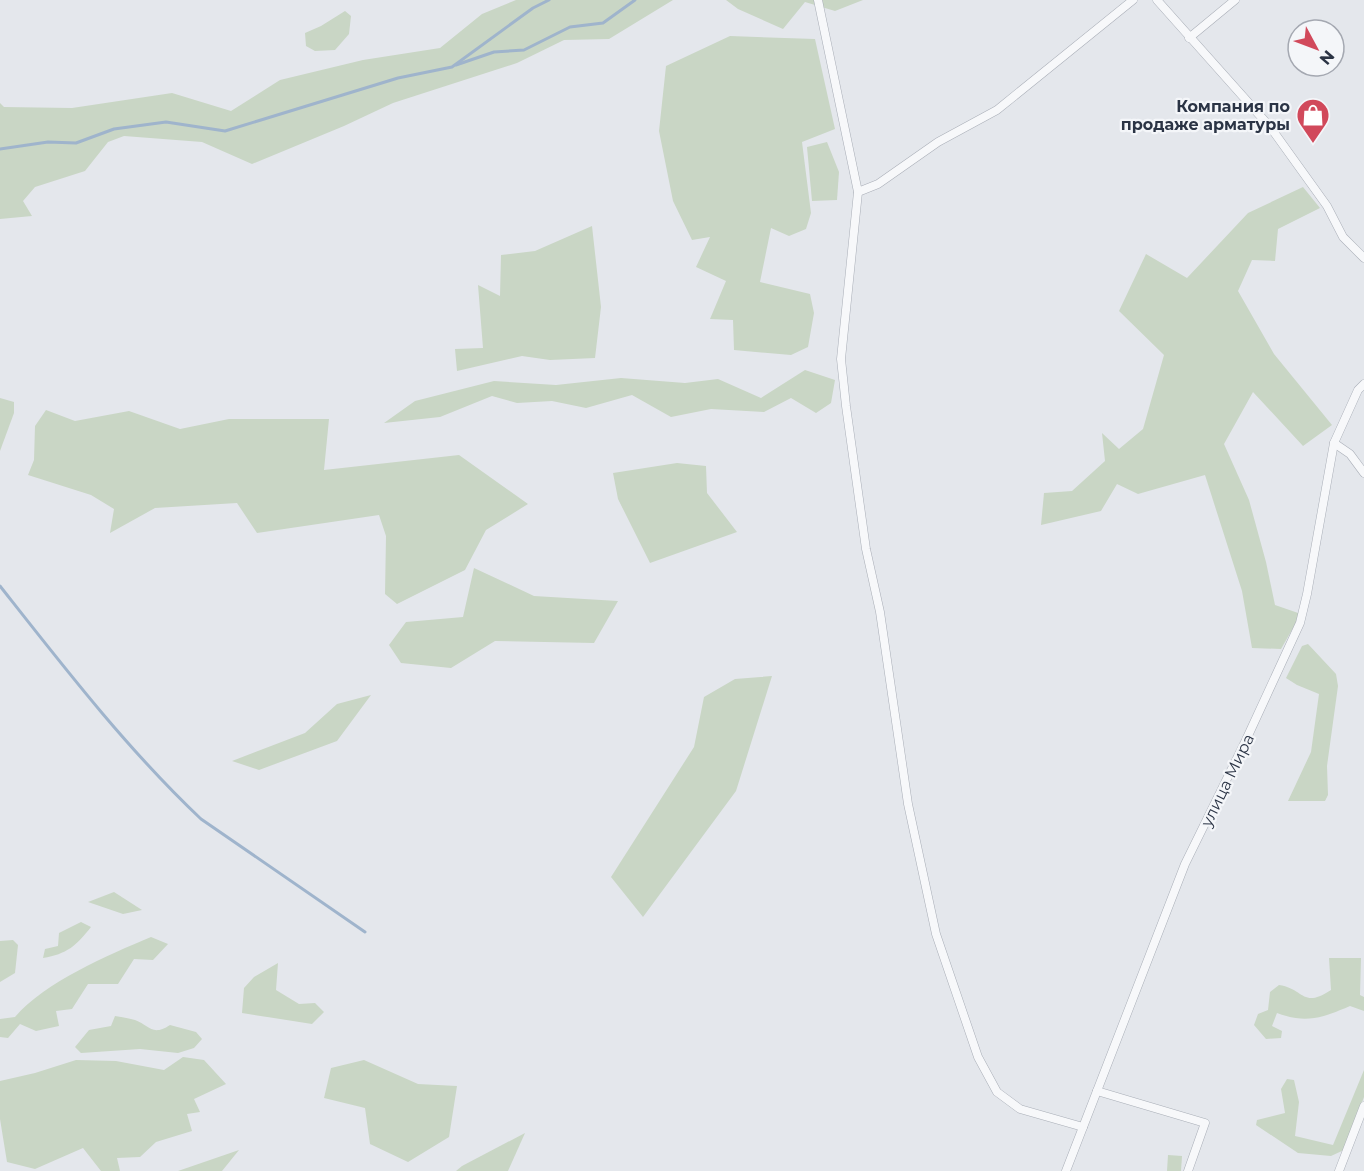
<svg xmlns="http://www.w3.org/2000/svg" width="1364" height="1171" font-family="Montserrat,sans-serif">
	<rect width="100%" height="100%" fill="#e4e7ec"/>
	<!-- green -->
	<g fill="#c9d6c5">
		<path d="M516 0H673L609 39 564 40 517 63 393 103 344 126 252 164 202 142 124 136 108 142 85 171 35 187 23 201 32 216 0 219V103L4 107 72 108 172 93 231 111 280 80 363 60 440 48 482 14Z"/>
		<path d="M726 0H863L835 11 805 2 783 29 738 9Z"/>
		<path d="M345 11 351 16 349 34 335 50 315 51 306 46 305 33 321 26Z"/>
		<path d="M730 36 815 39 835 129 802 142 811 213 806 229 789 236 771 228 760 282 810 294 814 313 808 347 791 355 734 350 733 320 710 319 726 281 696 267 710 237 692 240 673 201 659 131 666 66Z"/>
		<path d="M827 142 839 172 837 200 812 201 807 147Z"/>
		<path d="M1303 187 1320 208 1278 229 1275 261 1252 260 1238 291 1274 354 1332 425 1303 446 1253 392 1224 444 1249 500 1266 562 1275 605 1301 614 1281 649 1252 648 1242 591 1205 475 1138 494 1117 484 1101 511 1041 525 1044 493 1072 491 1105 461 1102 433 1119 449 1143 429 1164 355 1119 311 1146 254 1187 278 1248 213Z"/>
		<path d="M592 226 601 307 595 358 550 360 522 356 457 371 455 349 483 348 478 285 500 296 501 255 535 251Z"/>
		<path d="M805 370 835 380 831 403 816 413 791 398 764 412 711 409 671 417 632 395 586 408 552 401 517 403 492 396 440 417 384 423 415 401 494 381 556 385 621 378 685 383 718 379 761 398Z"/>
		<path d="M0 398 14 402V413L0 451Z"/>
		<path d="M46 410 75 421 129 411 180 429 229 419H329L324 470 459 455 528 504 486 530 465 570 397 604 385 594 386 536 379 515 257 533 237 503 155 508 110 533 114 509 91 495 28 475 34 460 35 426Z"/>
		<path d="M677 463 706 466 707 493 737 532 650 563 618 499 613 473Z"/>
		<path d="M474 568 534 596 618 601 594 643 495 641 451 668 401 663 389 645 406 622 463 617Z"/>
		<path d="M1308 644 1336 674 1338 686 1327 766 1328 795 1325 801H1288L1311 752 1319 694 1297 685 1286 678 1302 646Z"/>
		<path d="M772 676 736 791 643 917 611 877 694 747 704 697 735 679Z"/>
		<path d="M371 695 337 741 259 770 232 761 305 733 337 704Z"/>
		<path d="M114 892 142 910 123 914 88 902Z"/>
		<path d="M81 922 91 927C76 946 67 954 43 958L45 949 58 946 59 933Z"/>
		<path d="M151 937 168 944 153 960 134 959 118 984H88L72 1009 56 1011 59 1026 36 1031 20 1024 8 1038 0 1037V1019L15 1017C45 982 108 955 151 937Z"/>
		<path d="M13 940 18 945 15 973 0 982V941Z"/>
		<path d="M1329 958H1361L1360 995 1364 997V1011L1350 1006C1322 1018 1306 1024 1277 1013L1272 1026 1282 1031 1281 1038 1266 1039 1254 1025 1258 1014 1268 1010 1270 992 1279 985C1305 989 1302 1009 1331 990Z"/>
		<path d="M278 963 276 990 299 1004 315 1003 324 1012 312 1024 242 1013 244 988 254 977Z"/>
		<path d="M115 1016C122 1017 128 1018 135 1020 149 1025 152 1037 170 1025L196 1032 202 1039 194 1048 178 1053 140 1049 81 1053 75 1047 89 1030 111 1026Z"/>
		<path d="M183 1057 204 1060 226 1084 194 1099 200 1112 187 1114 192 1131 156 1142 140 1157 117 1158 120 1171H101L83 1148 35 1169 7 1162 0 1119V1081L35 1073 76 1060 116 1061 164 1070Z"/>
		<path d="M364 1060 418 1084 457 1086 449 1137 408 1162 370 1144 365 1108 324 1098 331 1068Z"/>
		<path d="M1364 1070V1097L1344 1150 1331 1156 1298 1153 1256 1125 1257 1120 1285 1113 1281 1089 1287 1079 1294 1080 1299 1102 1295 1136 1333 1145Z"/>
		<path d="M525 1133 508 1171H456L462 1166Z"/>
		<path d="M239 1150 222 1171H178Z"/>
		<path d="M1168 1155 1182 1156 1181 1171H1167Z"/>
	</g>
	<g fill="none" stroke-linecap="round" stroke-linejoin="round">
		<!-- stream -->
		<g stroke="#9fb4cc" stroke-width="3">
			<path d="M456 65 494 52 524 50 570 27 603 23 635 0"/>
			<path d="M0 149 48 142 76 143 114 129 166 122 225 131 398 78 452 67 533 8 549 0"/>
			<path d="M0 586C63 666 127 749 201 819L365 932"/>
		</g>
		<defs>
			<g id="street">
				<path d="M818 0 858 192 841 359 846 406 866 549 880 612 908 804 936 934 978 1057 997 1092 1020 1109 1083 1127"/>
				<path d="M1157 0 1271 128 1327 206 1343 237 1364 258"/>
				<path d="M1189 38 1235 0"/>
				<path d="M858 192 878 184 938 142 997 110 1133 0"/>
				<path d="M1334 443 1350 454 1364 473"/>
				<path d="M1097 1091 1205 1123 1188 1171"/>
				<path d="M1066 1171 1185 864 1246 740 1300 623 1307 594 1334 443 1358 390 1364 384"/>
				<path d="M1339 1171 1364 1106"/>
			</g>
		</defs>
		<!-- street casing -->
		<use href="#street" stroke="#a9aeb7" stroke-width="9"/>
		<!-- street -->
		<use href="#street" stroke="#f7f8fa" stroke-width="8"/>
	</g>
	<!-- icons -->
	<defs>
		<symbol id="shop-pin" viewBox="-11 -11 22 30"><path d="M0 17L-7.5 6A9.5 9.5 0 1 1 7.5 6Z" fill="#d1495b" stroke="#f4f6f9"/><path d="M-5-2.5h2.3a2.7 3.5 0 0 1 5.4 0H5L5.5 6h-11ZM-1.5-2.5h3a1.5 2.3 0 0 0-3 0Z" fill="#fff"/></symbol>
	</defs>
	<g fill-rule="evenodd">
		<use href="#shop-pin" x="1294" y="96" width="38" height="52"/>
	</g>
	<g text-anchor="middle" stroke-width="4.5" stroke-linejoin="round" paint-order="stroke">
		<!-- poi labels -->
		<g font-size="16" font-weight="bold" fill="#2b3445" stroke="#f4f6f9" text-anchor="end">
			<text x="1290" y="112">Компания по<tspan x="1290" dy="18">продаже арматуры</tspan></text>
		</g>
		<!-- street labels -->
		<g font-size="16" fill="#2b3445" stroke="#f4f6f9">
			<text transform="translate(1227 780) rotate(-64)" y="6">улица Мира</text>
		</g>
	</g>
	<!-- north arrow -->
	<g transform="translate(1316 48) rotate(131)"><circle r="28" fill="#f4f6f9" stroke="#a4a8b1" stroke-width="1.5"/>
	<path d="M0-4.5L10 22L0 15L-10 22Z" fill="#d1495b"/>
	<text y="-9" font-size="16" font-weight="bold" text-anchor="middle" fill="#2b3445">N</text>
	</g>
</svg>
